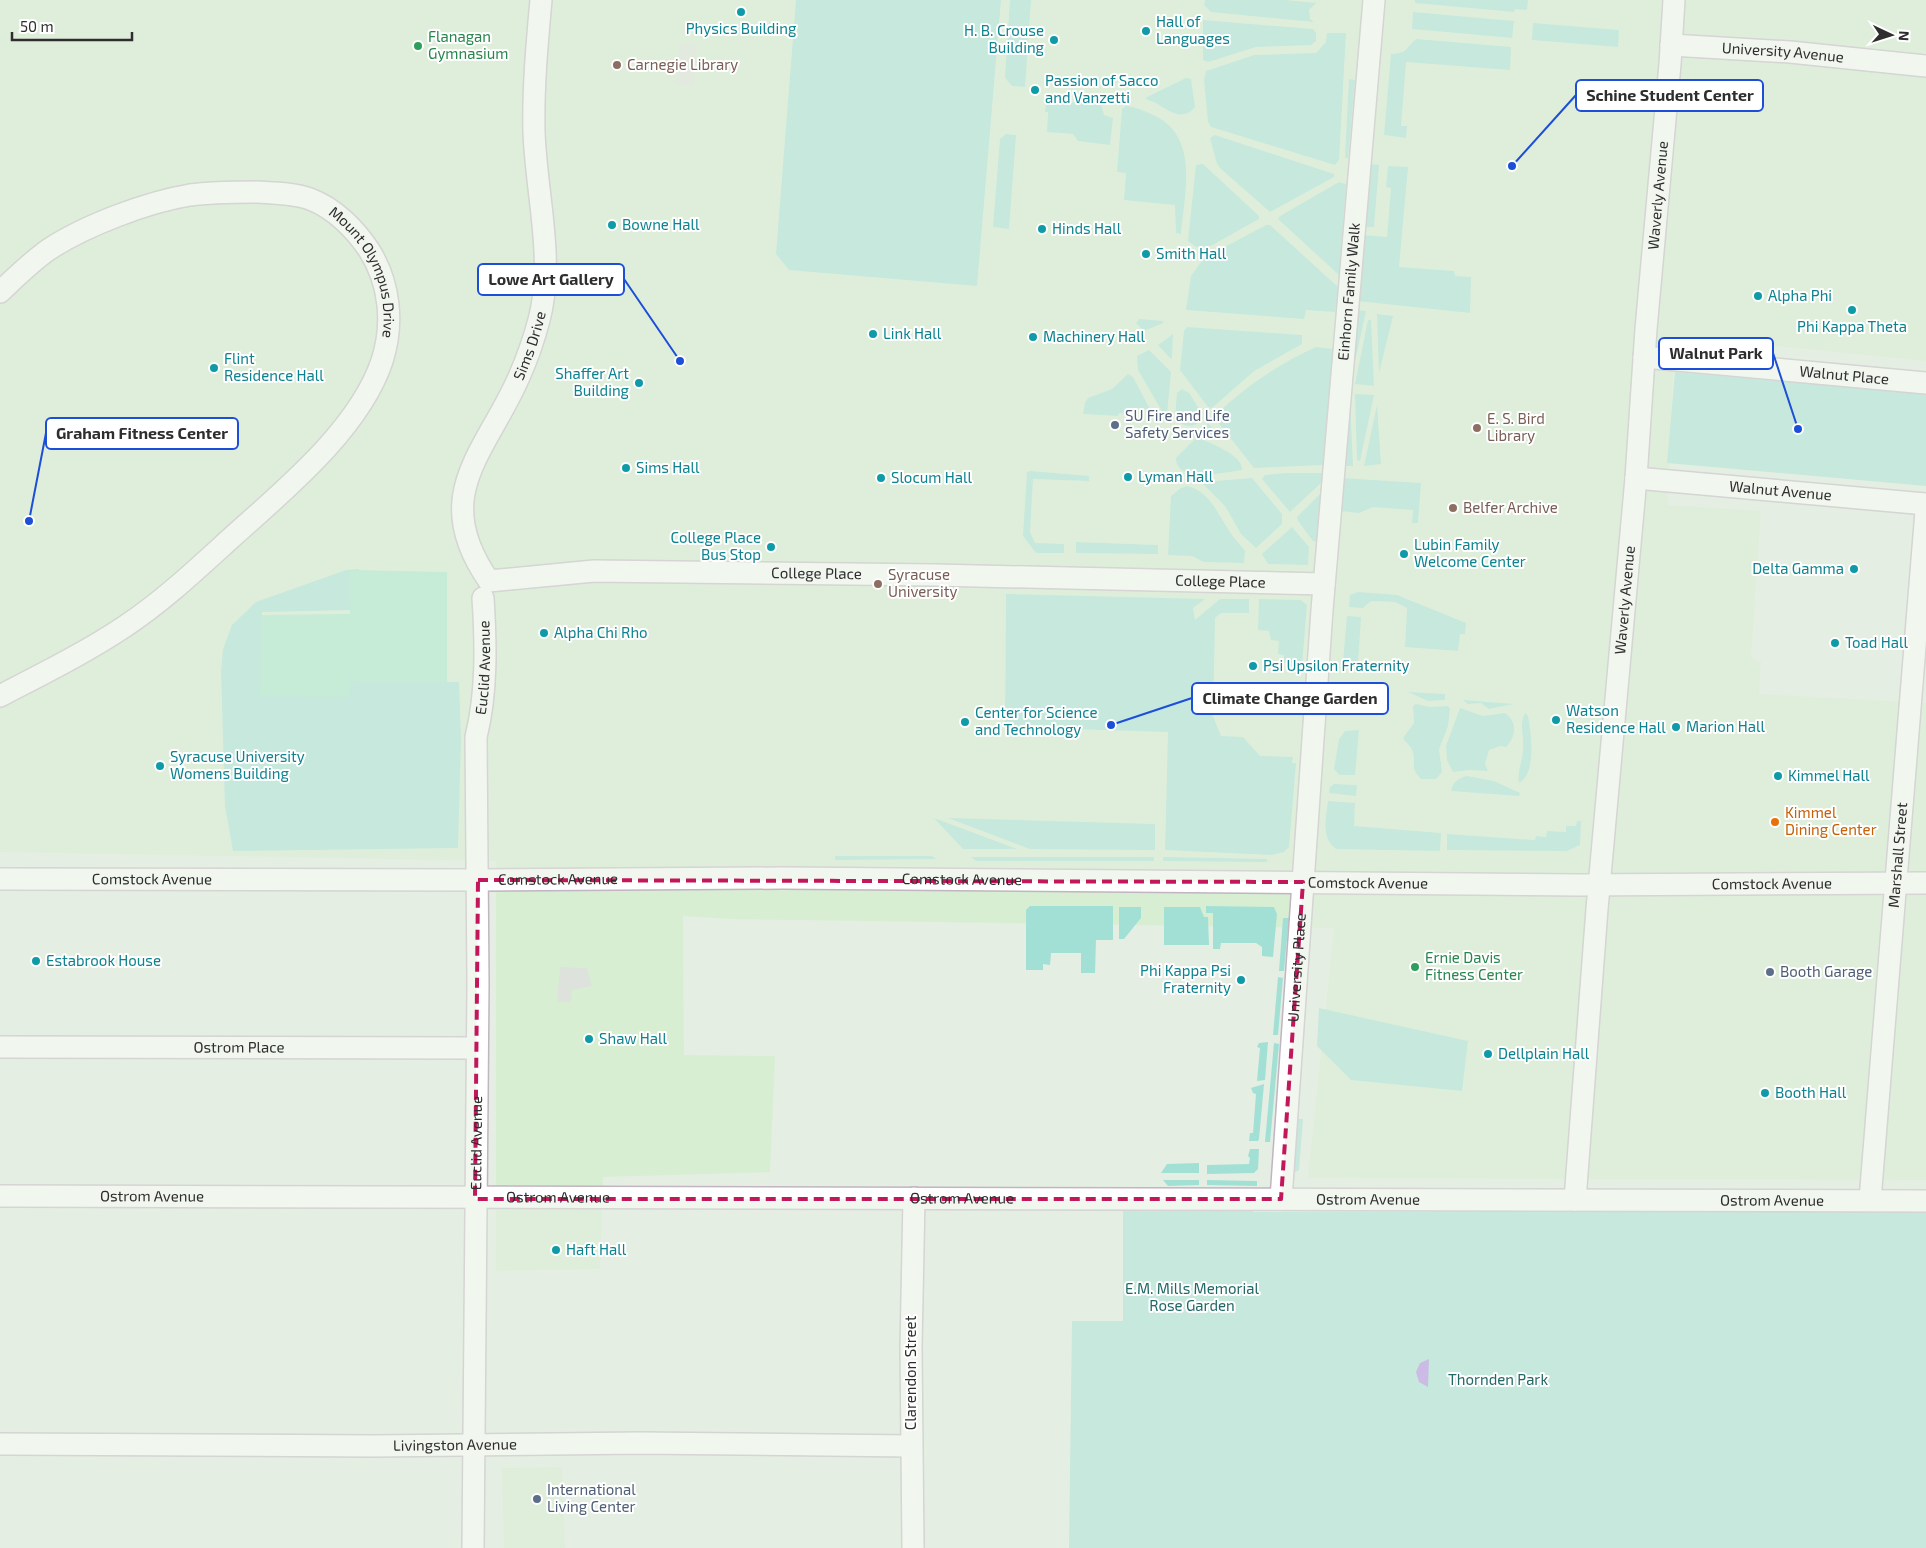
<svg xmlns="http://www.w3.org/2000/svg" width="1926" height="1548" font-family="'Exo 2',sans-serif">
	<rect width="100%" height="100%" fill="#e5eee2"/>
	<!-- education -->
	<g fill="#d7eed3">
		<path d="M0 0H1926V361L1675 336 1668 505 1761 511 1751 657 1761 662 1759 694 1926 703V1180L1308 1178 1334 928 731 919 683 916 684 1055 775 1056 770 1172 603 1177 600 1269 496 1271V861L0 852Z"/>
		<path d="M562 1467 565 1548H504L502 1468Z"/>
	</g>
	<!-- green -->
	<g fill="#a2e0d6">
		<path d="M796 0H1001L977 286 789 270 776 254Z"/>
		<path d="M1010 0H1031L1025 87 1012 86 1005 78Z"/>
		<path d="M1205 0H1286L1316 3 1309 10 1310 19 1314 22 1211 12 1204 5Z"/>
		<path d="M1415 0H1528L1527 10 1515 9 1514 12 1415 3Z"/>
		<path d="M1413 12 1514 21 1512 38 1412 29Z"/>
		<path d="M1203 20 1313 29 1316 33V41L1311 45 1256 47 1208 62 1203 60Z"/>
		<path d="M1533 23 1619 30 1618 47 1532 40Z"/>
		<path d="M1327 33H1346L1339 160 1335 165 1211 127 1208 122 1204 80 1206 71 1254 55 1316 53 1326 42Z"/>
		<path d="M1416 39 1511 47 1510 70 1406 62 1401 126H1407L1406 138 1384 135 1391 54C1409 53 1405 48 1416 39Z"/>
		<path d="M1186 78 1191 79 1195 107C1183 122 1169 111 1156 103 1152 101 1149 101 1145 98Z"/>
		<path d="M1349 79 1355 80 1348 158H1345Z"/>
		<path d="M1052 101 1101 104 1104 115 1113 118 1110 145 1078 141 1073 134 1047 132 1048 112H1045L1046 105Z"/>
		<path d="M1126 106C1135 107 1143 110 1151 114 1200 134 1185 192 1181 234L1176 233 1175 205 1124 200 1126 173 1117 172 1122 109Z"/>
		<path d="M1006 134 1016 135 1009 229 993 227 1000 139Z"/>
		<path d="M1215 135 1334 174V177L1270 212 1221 169 1217 164 1210 138Z"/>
		<path d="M1203 164 1259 216V219L1207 248 1196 247 1188 241 1196 165Z"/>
		<path d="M1371 164 1379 165 1374 227H1365L1369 168Z"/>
		<path d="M1388 166 1408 167 1399 267 1454 271 1455 276 1471 277 1470 313 1357 301 1364 235 1387 237 1391 188 1386 187Z"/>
		<path d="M1339 182 1346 184 1339 275 1278 219 1280 216Z"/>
		<path d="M1266 225H1270L1338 287 1335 312 1306 310 1304 319 1186 310 1191 276 1204 258Z"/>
		<path d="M1355 310 1366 311 1351 380Z"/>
		<path d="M1377 314 1393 316 1379 373Z"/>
		<path d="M1139 319 1163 321V323L1144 331 1136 323Z"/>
		<path d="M1368 320H1371L1374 386 1355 384Z"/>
		<path d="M1187 327 1302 335V344L1254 371 1212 408 1208 407 1180 370 1184 331Z"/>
		<path d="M1173 334 1172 357 1171 359 1158 345Z"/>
		<path d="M1316 347 1333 349 1323 465 1254 468 1217 421 1216 418 1218 413C1247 385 1279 364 1316 347Z"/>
		<path d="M1149 350 1171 372 1167 414 1163 413 1138 370 1137 356Z"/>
		<path d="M1675 372 1926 394V486L1667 463Z"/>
		<path d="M1128 374 1133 377 1150 409 1131 408 1130 414 1119 413 1118 416 1083 414 1085 403 1088 398 1112 389Z"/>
		<path d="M1182 389 1189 393 1202 413V419C1195 429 1183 427 1175 419L1177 393Z"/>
		<path d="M1355 394 1374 395 1360 461 1357 460Z"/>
		<path d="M1350 398 1353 466H1343Z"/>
		<path d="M1377 405 1381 464 1364 466Z"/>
		<path d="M1208 423 1222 440 1203 432Z"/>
		<path d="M1197 437C1209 443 1244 455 1242 470 1224 472 1177 485 1176 458Z"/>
		<path d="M1031 471 1089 476V481L1033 479 1030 532 1035 543 1064 544V553H1036L1023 536 1027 472Z"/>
		<path d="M1284 473H1323V481L1290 512 1262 479 1265 475Z"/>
		<path d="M1252 478 1282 514V524L1256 548 1241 534 1225 506 1203 484 1204 482Z"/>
		<path d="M1342 478 1421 483 1418 523H1412L1413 510 1373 507 1359 513 1340 511Z"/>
		<path d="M1187 486C1209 490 1219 516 1230 532 1234 539 1240 544 1245 551L1244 563 1204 562 1192 556 1168 555 1171 496 1181 488Z"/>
		<path d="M1321 493 1317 542 1313 541 1298 521 1297 517Z"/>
		<path d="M1292 527 1309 547 1308 565 1268 564 1262 554Z"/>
		<path d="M1076 542 1158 545V554L1076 553Z"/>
		<path d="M359 569V610L262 612V692L349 691 350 681 459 682 461 739 458 848 233 851 225 806 221 672 223 649 232 625 256 602 346 570Z"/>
		<path d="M1358 592 1397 595 1466 623 1465 634H1460L1458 651 1405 647 1407 608 1395 602 1371 601 1363 608 1349 607 1350 595Z"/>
		<path d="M1006 594 1205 599 1193 608 1195 620 1220 599H1249V613H1221L1215 618 1213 716 1221 736 1243 737 1260 756 1293 757 1292 763H1296L1289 847 1284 852 1271 855 1165 850 1168 732 1005 727Z"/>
		<path d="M1259 599 1301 600 1307 605 1302 666 1284 662V655L1278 654 1279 641 1271 640 1269 631 1258 630Z"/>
		<path d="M1347 616 1361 617 1358 663 1343 662Z"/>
		<path d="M1408 692 1445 694V700L1428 701Z"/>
		<path d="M1463 700 1514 704 1489 709 1481 703 1468 704Z"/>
		<path d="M1416 704 1430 707 1448 706 1450 709 1448 726 1439 749 1442 772 1436 779H1421C1408 767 1418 760 1411 748 1409 745 1405 741 1403 738L1414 723 1413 706Z"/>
		<path d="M1460 708 1483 716 1505 713C1518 722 1516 737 1506 747L1500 746 1489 750 1485 764 1488 771 1469 770 1453 772 1447 760 1446 746Z"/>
		<path d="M1525 713 1528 716C1531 732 1537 774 1519 783 1517 771 1523 760 1523 748 1524 735 1519 725 1525 713Z"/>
		<path d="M1359 730 1355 775H1339L1334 769 1339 739 1345 731Z"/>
		<path d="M1467 776 1494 781 1520 793 1519 796 1451 791C1453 782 1458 778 1467 776Z"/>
		<path d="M1334 784 1357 785 1356 796 1329 793 1330 787Z"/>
		<path d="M1328 801 1355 803 1354 826 1441 833 1440 851 1336 849C1321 838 1326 818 1328 801Z"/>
		<path d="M934 818 1017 849H963Z"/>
		<path d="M948 818 1155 824V850L1030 849Z"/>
		<path d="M1577 821H1581L1580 845 1567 851 1447 850V834L1535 840 1536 836 1546 837 1547 831 1566 832V826H1576Z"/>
		<path d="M835 856H932L936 859 835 860Z"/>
		<path d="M971 857H1154V861H976Z"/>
		<path d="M1163 857 1267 859V862L1163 861Z"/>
		<path d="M1030 906H1113V940H1096L1095 973H1081V953H1051L1050 965 1043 964V970H1026V910Z"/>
		<path d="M1206 906 1274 907 1277 914 1273 957 1262 956V947L1256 943H1221L1220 949H1213V913H1206Z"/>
		<path d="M1119 907H1141V918L1124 939H1119Z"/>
		<path d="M1164 907H1200L1204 917H1208L1209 945H1164Z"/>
		<path d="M1283 918H1289L1284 971H1279Z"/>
		<path d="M1278 977 1283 978 1278 1035H1273Z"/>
		<path d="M1319 1008 1468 1041 1462 1091 1351 1080 1317 1046Z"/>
		<path d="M1268 1042 1265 1080 1257 1081 1260 1048 1257 1047 1259 1043Z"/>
		<path d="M1274 1043 1279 1044 1270 1142H1265Z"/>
		<path d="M1264 1084 1259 1139 1258 1141H1249L1250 1133H1253L1256 1094 1253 1093 1251 1088Z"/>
		<path d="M1297 1119H1303L1299 1170 1292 1174Z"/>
		<path d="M1250 1149H1259L1258 1169 1254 1173 1207 1174V1165L1249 1164 1250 1158 1248 1156Z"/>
		<path d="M1199 1163V1173H1161L1167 1164Z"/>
		<path d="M1163 1180H1199V1185L1168 1186Z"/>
		<path d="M1207 1180 1257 1181V1186L1207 1185Z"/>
		<path d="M1127 1207 1254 1209 1253 1212 1926 1211V1548H1069L1072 1321H1123V1211H1127Z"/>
	</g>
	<!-- pitch -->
	<path fill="#9fe6ca" d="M349 570 447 572V682L350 681 349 697 260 696 261 615 350 614Z"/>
	<!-- plaza -->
	<g fill="#dee2dc">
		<path d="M679 43 697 45 694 86 676 85Z"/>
		<path d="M560 967 587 968 592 986 572 990 571 1002H557Z"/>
	</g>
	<!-- water -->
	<path fill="#ac7de8" d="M1429 1359 1428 1387 1419 1382 1416 1372 1420 1363Z"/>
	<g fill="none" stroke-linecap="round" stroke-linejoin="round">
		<defs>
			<g id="minor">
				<path id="s1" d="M1671 45 1790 52 1926 66"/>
				<path id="s2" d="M0 292C15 278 31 262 48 250 84 226 147 202 190 195 212 192 235 192 258 192 275 193 294 193 310 199 334 208 355 229 369 250 390 283 394 324 382 361 359 430 282 492 230 539 196 570 162 602 124 627 85 653 42 674 0 696"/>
				<path id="s3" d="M1644 357 1926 383"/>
				<path id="s4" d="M1636 478 1926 504"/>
				<path id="s5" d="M489 581 594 571 936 575 1324 584"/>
				<path id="s6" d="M489 581C429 495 485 454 519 377 527 359 534 339 539 320 555 260 536 193 534 132 533 88 537 44 541 0"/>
				<path id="s7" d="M0 879 478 880 782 878 1578 885 1926 883"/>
				<path id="s8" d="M0 1047 476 1048"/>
				<path id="s9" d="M0 1196 1926 1201"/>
				<path id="s10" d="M1281 1199 1322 610 1374 0"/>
				<path id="s11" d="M1575 1200 1597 909 1636 478 1646 329 1670 64 1674 0"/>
				<path id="s12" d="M1870 1200 1926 511"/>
				<path id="s13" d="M0 1444 374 1446 641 1443 911 1446"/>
				<path id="s14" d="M473 1548 478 984 476 737C487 693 486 644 483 598"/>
				<path d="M913 1548 911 1347 914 1198"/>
			</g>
		</defs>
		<!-- minor casing -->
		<use href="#minor" stroke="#c0b5c0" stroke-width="24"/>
		<!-- minor -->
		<use href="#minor" stroke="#fff" stroke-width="21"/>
	</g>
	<!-- marked area -->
	<path d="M0 0H1926V1548H0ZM478 880 1303 882 1281 1199H475Z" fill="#e5eee2" fill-opacity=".55" fill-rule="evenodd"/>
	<path fill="none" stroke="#c2185b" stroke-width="4" stroke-dasharray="10 6" stroke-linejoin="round" d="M478 880 1303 882 1281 1199H475Z"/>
	<!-- markers -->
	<g fill="#0f9aa8" stroke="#fff" stroke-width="2">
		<circle cx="741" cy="12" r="5"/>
		<circle cx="1146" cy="31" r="5"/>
		<circle cx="1054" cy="40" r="5"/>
		<circle cx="1035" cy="90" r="5"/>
		<circle cx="612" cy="225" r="5"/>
		<circle cx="1042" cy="229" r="5"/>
		<circle cx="1146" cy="254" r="5"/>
		<circle cx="1758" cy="296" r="5"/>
		<circle cx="1852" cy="310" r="5"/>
		<circle cx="873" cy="334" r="5"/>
		<circle cx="1033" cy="337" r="5"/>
		<circle cx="214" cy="368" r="5"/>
		<circle cx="639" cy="383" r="5"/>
		<circle cx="626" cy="468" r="5"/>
		<circle cx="1128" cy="477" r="5"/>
		<circle cx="881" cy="478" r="5"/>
		<circle cx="771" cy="547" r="5"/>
		<circle cx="1404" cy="554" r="5"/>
		<circle cx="1854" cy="569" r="5"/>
		<circle cx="544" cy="633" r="5"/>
		<circle cx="1835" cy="643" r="5"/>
		<circle cx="1253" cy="666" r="5"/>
		<circle cx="1556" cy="720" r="5"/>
		<circle cx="965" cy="722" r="5"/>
		<circle cx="1676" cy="727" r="5"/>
		<circle cx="160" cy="766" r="5"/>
		<circle cx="1778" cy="776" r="5"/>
		<circle cx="36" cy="961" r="5"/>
		<circle cx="1241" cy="980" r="5"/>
		<circle cx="589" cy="1039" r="5"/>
		<circle cx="1488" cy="1054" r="5"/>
		<circle cx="1765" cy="1093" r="5"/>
		<circle cx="556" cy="1250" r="5"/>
	</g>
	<g fill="#2e9e5b" stroke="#fff" stroke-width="2">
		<circle cx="418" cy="46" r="5"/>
		<circle cx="1415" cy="967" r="5"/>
	</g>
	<g fill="#8d6e63" stroke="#fff" stroke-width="2">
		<circle cx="617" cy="65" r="5"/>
		<circle cx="1477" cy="428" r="5"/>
		<circle cx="1453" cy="508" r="5"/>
		<circle cx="878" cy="584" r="5"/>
	</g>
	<g fill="#5c6f8a" stroke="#fff" stroke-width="2">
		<circle cx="1115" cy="425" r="5"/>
		<circle cx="1770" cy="972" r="5"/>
		<circle cx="537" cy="1499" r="5"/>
	</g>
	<circle fill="#e8710a" stroke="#fff" stroke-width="2" cx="1775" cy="822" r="5"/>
	<g text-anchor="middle" stroke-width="4" stroke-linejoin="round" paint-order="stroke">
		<!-- culture labels -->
		<g font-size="15" fill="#0d838f" stroke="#fff" text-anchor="start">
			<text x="1156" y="27">Hall of<tspan x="1156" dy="17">Languages</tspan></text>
			<text x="741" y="34" text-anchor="middle">Physics Building</text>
			<text x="1044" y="36" text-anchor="end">H. B. Crouse<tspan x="1044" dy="17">Building</tspan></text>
			<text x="1045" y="86">Passion of Sacco<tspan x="1045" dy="17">and Vanzetti</tspan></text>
			<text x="622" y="230">Bowne Hall</text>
			<text x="1052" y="234">Hinds Hall</text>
			<text x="1156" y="259">Smith Hall</text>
			<text x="1768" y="301">Alpha Phi</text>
			<text x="1852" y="332" text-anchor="middle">Phi Kappa Theta</text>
			<text x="883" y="339">Link Hall</text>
			<text x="1043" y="342">Machinery Hall</text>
			<text x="224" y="364">Flint<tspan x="224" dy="17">Residence Hall</tspan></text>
			<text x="629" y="379" text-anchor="end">Shaffer Art<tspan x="629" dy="17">Building</tspan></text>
			<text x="636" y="473">Sims Hall</text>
			<text x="1138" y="482">Lyman Hall</text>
			<text x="891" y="483">Slocum Hall</text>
			<text x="761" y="543" text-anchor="end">College Place<tspan x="761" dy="17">Bus Stop</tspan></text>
			<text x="1414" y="550">Lubin Family<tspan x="1414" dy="17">Welcome Center</tspan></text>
			<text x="1844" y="574" text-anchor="end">Delta Gamma</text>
			<text x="554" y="638">Alpha Chi Rho</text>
			<text x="1845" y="648">Toad Hall</text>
			<text x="1263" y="671">Psi Upsilon Fraternity</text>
			<text x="1566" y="716">Watson<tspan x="1566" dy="17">Residence Hall</tspan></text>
			<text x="975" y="718">Center for Science<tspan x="975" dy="17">and Technology</tspan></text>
			<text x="1686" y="732">Marion Hall</text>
			<text x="170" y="762">Syracuse University<tspan x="170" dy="17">Womens Building</tspan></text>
			<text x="1788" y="781">Kimmel Hall</text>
			<text x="46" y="966">Estabrook House</text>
			<text x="1231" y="976" text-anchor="end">Phi Kappa Psi<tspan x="1231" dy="17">Fraternity</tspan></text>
			<text x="599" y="1044">Shaw Hall</text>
			<text x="1498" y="1059">Dellplain Hall</text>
			<text x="1775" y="1098">Booth Hall</text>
			<text x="566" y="1255">Haft Hall</text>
		</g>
		<!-- leisure labels -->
		<g font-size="15" fill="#27864d" stroke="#fff" text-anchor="start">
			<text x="428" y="42">Flanagan<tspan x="428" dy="17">Gymnasium</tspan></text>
			<text x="1425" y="963">Ernie Davis<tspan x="1425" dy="17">Fitness Center</tspan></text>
		</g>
		<!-- street labels -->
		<g font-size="15" fill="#2e2e2e" stroke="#fff">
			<text dy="5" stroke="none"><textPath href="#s1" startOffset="112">University Avenue</textPath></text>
			<text dy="5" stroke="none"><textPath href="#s11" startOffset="1008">Waverly Avenue</textPath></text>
			<text dy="5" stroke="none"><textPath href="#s2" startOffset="435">Mount Olympus Drive</textPath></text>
			<text dy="5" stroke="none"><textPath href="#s10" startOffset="910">Einhorn Family Walk</textPath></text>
			<text dy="5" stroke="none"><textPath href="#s6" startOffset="256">Sims Drive</textPath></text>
			<text dy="5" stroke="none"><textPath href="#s3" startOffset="201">Walnut Place</textPath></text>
			<text dy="5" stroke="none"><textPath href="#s4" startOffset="145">Walnut Avenue</textPath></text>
			<text dy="5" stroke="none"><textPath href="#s5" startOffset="328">College Place</textPath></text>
			<text dy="5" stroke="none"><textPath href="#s5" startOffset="732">College Place</textPath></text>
			<text dy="5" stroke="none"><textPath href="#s11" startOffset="602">Waverly Avenue</textPath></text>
			<text dy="5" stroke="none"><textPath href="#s14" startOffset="881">Euclid Avenue</textPath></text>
			<text dy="5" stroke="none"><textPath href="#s12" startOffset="346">Marshall Street</textPath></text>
			<text dy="5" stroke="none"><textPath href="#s7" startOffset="152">Comstock Avenue</textPath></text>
			<text dy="5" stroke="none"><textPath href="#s7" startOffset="558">Comstock Avenue</textPath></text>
			<text dy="5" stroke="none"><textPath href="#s7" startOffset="962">Comstock Avenue</textPath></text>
			<text dy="5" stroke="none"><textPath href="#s7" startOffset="1368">Comstock Avenue</textPath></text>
			<text dy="5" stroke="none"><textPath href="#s7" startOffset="1772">Comstock Avenue</textPath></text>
			<text dy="5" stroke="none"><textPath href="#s10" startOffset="232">University Place</textPath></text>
			<text dy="5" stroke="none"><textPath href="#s8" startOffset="239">Ostrom Place</textPath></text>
			<text dy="5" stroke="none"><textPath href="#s14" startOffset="405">Euclid Avenue</textPath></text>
			<text dy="5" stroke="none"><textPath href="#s9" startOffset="152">Ostrom Avenue</textPath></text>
			<text dy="5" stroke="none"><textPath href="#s9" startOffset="962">Ostrom Avenue</textPath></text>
			<text dy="5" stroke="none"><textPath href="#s9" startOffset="558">Ostrom Avenue</textPath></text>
			<text dy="5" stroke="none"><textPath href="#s9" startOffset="1368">Ostrom Avenue</textPath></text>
			<text dy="5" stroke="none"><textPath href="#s9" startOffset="1772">Ostrom Avenue</textPath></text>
			<text transform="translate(911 1373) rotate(-90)" y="5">Clarendon Street</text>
			<text dy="5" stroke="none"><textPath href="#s13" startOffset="455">Livingston Avenue</textPath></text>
		</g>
		<!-- education labels -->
		<g font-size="15" fill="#785e54" stroke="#fff" text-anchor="start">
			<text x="627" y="70">Carnegie Library</text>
			<text x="1487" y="424">E. S. Bird<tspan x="1487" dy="17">Library</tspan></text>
			<text x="1463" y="513">Belfer Archive</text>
			<text x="888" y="580">Syracuse<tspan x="888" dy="17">University</tspan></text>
		</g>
		<!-- service labels -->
		<g font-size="15" fill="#4e5e75" stroke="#fff" text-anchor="start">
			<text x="1125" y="421">SU Fire and Life<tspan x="1125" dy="17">Safety Services</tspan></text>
			<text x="1780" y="977">Booth Garage</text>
			<text x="547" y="1495">International<tspan x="547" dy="17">Living Center</tspan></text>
		</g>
		<!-- food labels -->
		<g font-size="15" fill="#c56008" stroke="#fff" text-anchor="start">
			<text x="1785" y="818">Kimmel<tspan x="1785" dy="17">Dining Center</tspan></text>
		</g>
		<!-- park labels -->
		<g font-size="15" fill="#206866" stroke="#fff">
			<text x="1192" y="1294">E.M. Mills Memorial<tspan x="1192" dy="17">Rose Garden</tspan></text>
			<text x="1498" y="1385">Thornden Park</text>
		</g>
	</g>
	<!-- callouts -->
	<path fill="none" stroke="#1d4ed8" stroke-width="2" d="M1512 166L1576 95M680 361L624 279M1798 429L1773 353M29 521L46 433M1111 725L1192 698"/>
	<g fill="#1d4ed8" stroke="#fff" stroke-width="2">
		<circle cx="1512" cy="166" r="5"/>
		<circle cx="680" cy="361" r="5"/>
		<circle cx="1798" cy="429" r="5"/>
		<circle cx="29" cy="521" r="5"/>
		<circle cx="1111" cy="725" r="5"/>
	</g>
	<g fill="#fff" stroke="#1d4ed8" stroke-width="2">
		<rect x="1576" y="80" width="187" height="31" rx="5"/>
		<rect x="478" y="264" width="146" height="31" rx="5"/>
		<rect x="1659" y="338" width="114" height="31" rx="5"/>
		<rect x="46" y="418" width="192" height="31" rx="5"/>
		<rect x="1192" y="683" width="196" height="31" rx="5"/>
	</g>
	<g font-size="16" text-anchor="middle" font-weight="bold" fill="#2e2e2e">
		<text x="1670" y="101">Schine Student Center</text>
		<text x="551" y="285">Lowe Art Gallery</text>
		<text x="1716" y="359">Walnut Park</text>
		<text x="142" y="439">Graham Fitness Center</text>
		<text x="1290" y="704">Climate Change Garden</text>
	</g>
	<!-- north arrow -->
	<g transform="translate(1891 35) rotate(94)" stroke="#ffffff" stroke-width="4" paint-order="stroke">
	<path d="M0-4L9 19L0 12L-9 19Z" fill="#2e2e2e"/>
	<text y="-8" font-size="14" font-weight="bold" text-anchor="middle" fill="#2e2e2e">N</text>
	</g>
	<!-- scale -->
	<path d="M12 32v8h120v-8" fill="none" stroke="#2e2e2e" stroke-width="2.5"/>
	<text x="20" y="32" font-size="15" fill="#2e2e2e" stroke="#ffffff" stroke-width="4" paint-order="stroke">50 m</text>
</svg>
